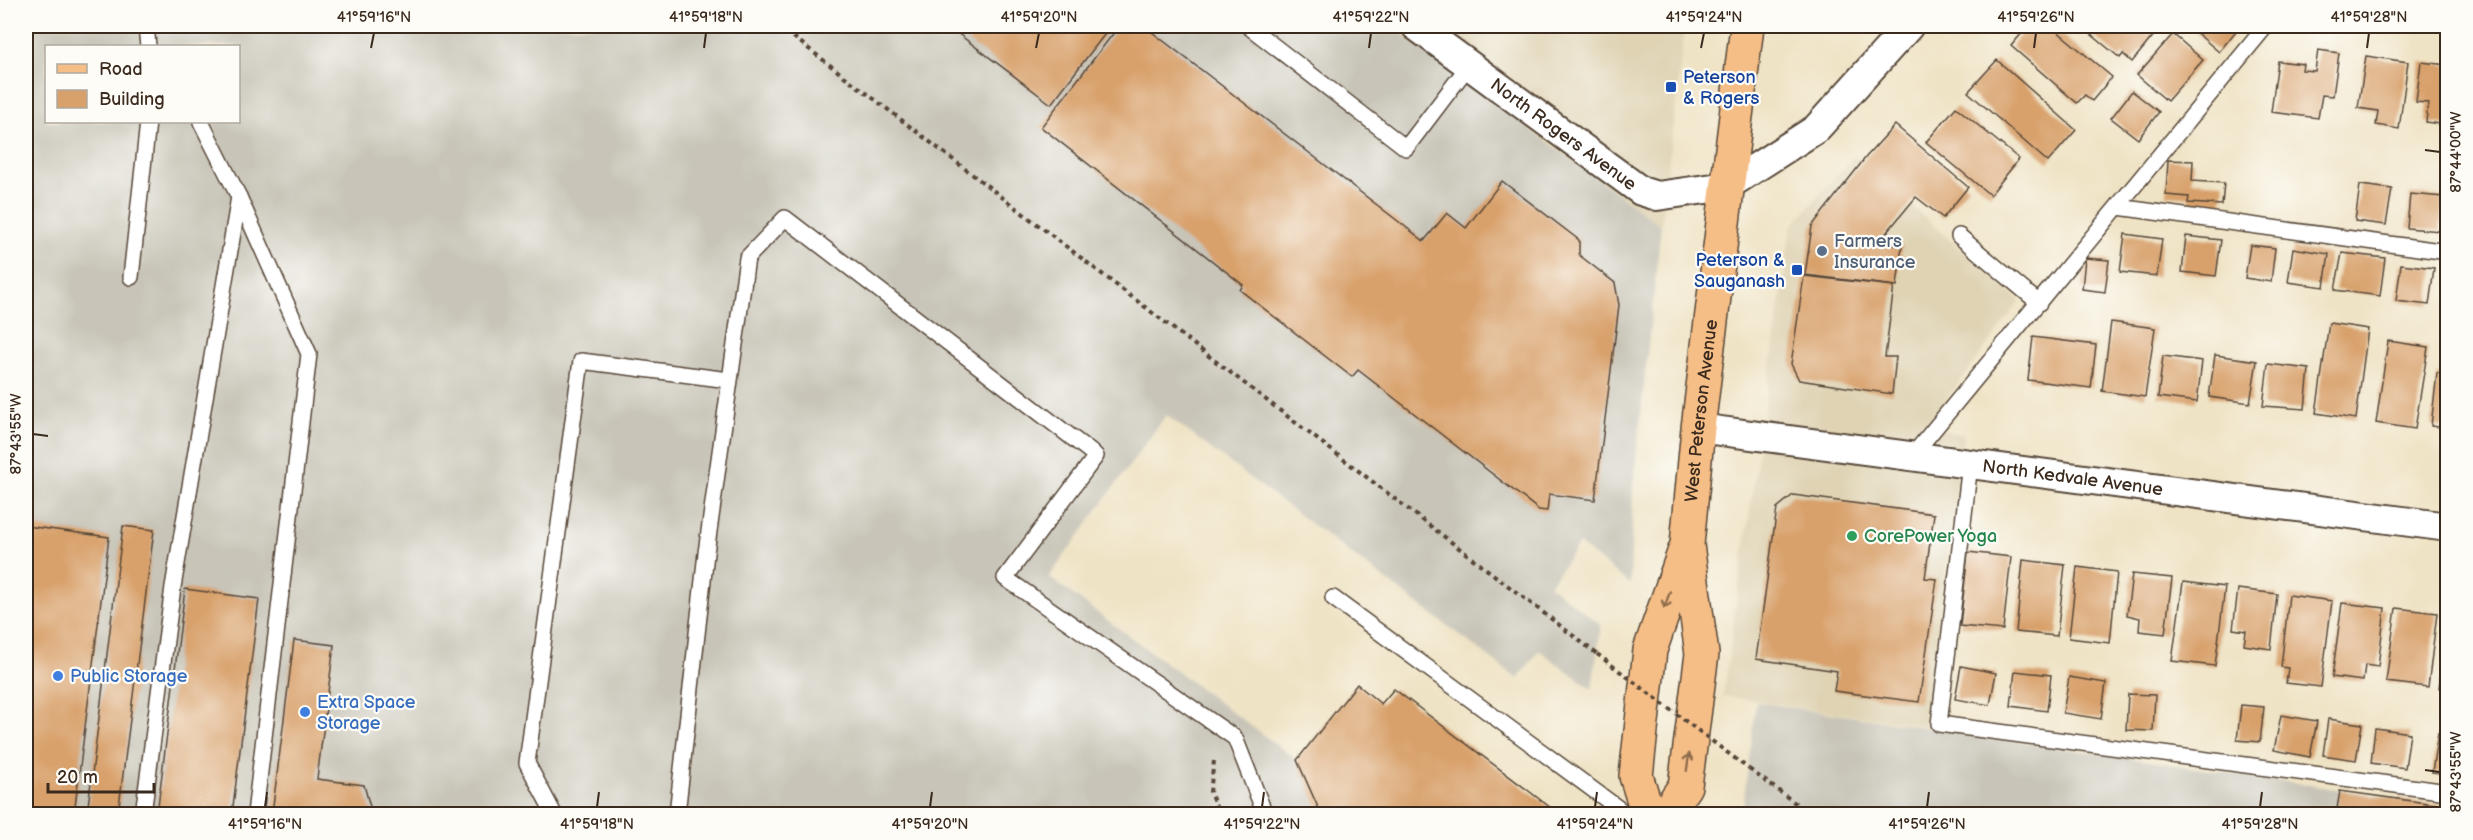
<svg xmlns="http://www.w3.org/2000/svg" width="2473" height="840" font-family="'Balsamiq Sans',sans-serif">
	<rect width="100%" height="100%" fill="#fdfcf7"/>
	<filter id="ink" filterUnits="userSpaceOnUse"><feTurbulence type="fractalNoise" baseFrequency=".0167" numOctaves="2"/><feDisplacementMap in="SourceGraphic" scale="12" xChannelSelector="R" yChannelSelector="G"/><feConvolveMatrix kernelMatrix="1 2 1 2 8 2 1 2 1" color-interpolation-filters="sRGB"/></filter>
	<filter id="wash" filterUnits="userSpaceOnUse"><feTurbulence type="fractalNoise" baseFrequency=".008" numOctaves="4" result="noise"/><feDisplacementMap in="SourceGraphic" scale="24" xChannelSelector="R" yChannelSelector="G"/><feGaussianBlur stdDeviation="1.35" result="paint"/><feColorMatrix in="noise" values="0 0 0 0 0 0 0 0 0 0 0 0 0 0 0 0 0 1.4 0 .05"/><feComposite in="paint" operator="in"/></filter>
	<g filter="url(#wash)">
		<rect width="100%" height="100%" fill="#efe3c5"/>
		<!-- built -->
		<g fill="#dfd3b4">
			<path d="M1391 26H1685L1661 226Z"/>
			<path d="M1854 156 2020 301 1926 427 1964 435 1925 726 1723 696 1791 227Z"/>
		</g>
		<!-- industrial -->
		<g fill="#c8c4b8" fill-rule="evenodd">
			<path d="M26 26H1391L1661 226 1633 486 1630 584 1579 544 1549 585 1601 625 1592 689 1539 650 1518 679 1166 415 1049 577 1297 760 1321 814H26ZM46 46H238V122H46Z"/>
			<path d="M1756 702 2448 806 2447 814H1742Z"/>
		</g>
		<g id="blocks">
			<!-- building -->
			<g fill="#d8a06a">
				<path d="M948 26H1111L1051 104Z"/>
				<path d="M1119 26H1144L1424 241 1447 213 1466 228 1502 181 1579 240V255L1615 283 1619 305 1595 500 1549 494 1547 511 1539 510 1358 370 1352 377 1240 290 1243 285 1041 127Z"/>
				<path d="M2028 26H2051L2112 77 2092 101 2085 95 2077 103 2011 46Z"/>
				<path d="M2081 26H2153L2158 30 2132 62 2123 54 2120 58Z"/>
				<path d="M2195 26H2240L2219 52 2192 29Z"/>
				<path d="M2173 34 2203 60 2167 101 2137 75Z"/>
				<path d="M2318 50 2339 53 2333 96 2322 95 2318 118 2271 112 2278 61 2303 64 2302 70 2315 71Z"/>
				<path d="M2366 56 2408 62 2399 129 2376 125 2378 111 2358 108Z"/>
				<path d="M1997 60 2076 130 2048 162 1968 92Z"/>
				<path d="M2421 62 2448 65V125L2426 122 2428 103 2416 102Z"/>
				<path d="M2132 91 2159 112 2138 139 2111 118Z"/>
				<path d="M1956 107 2019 159 1990 195 1926 142Z"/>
				<path d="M1895 125 1968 187 1943 218 1916 197 1878 243 1902 246 1897 286 1805 275 1812 226 1866 157Z"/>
				<path d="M2168 160 2193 161 2192 181 2224 183 2222 205 2188 203 2189 197 2166 195Z"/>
				<path d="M2360 185 2392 189 2386 225 2355 221Z"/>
				<path d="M2410 194 2444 197 2440 231 2407 228Z"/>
				<path d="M2125 234 2162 239 2157 276 2120 272Z"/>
				<path d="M2186 236 2221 240 2216 276 2182 272Z"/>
				<path d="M2250 245 2275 248 2271 282 2245 278Z"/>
				<path d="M2293 248 2329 254 2324 287 2288 282Z"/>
				<path d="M2342 253 2385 258 2380 296 2335 290Z"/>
				<path d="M2085 258 2109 260 2105 292 2082 289Z"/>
				<path d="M2401 264 2434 268 2429 305 2396 301Z"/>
				<path d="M1804 276 1894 286 1885 357H1896L1892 394 1799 380 1791 364Z"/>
				<path d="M2111 322 2155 328 2145 397 2102 391Z"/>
				<path d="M2329 323 2368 329 2356 419 2316 413Z"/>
				<path d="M2033 337 2096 345 2091 388 2028 380Z"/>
				<path d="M2388 341 2428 347 2415 429 2376 423Z"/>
				<path d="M2215 355 2257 361 2250 403 2209 397Z"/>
				<path d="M2163 356 2202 361 2197 402 2158 397Z"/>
				<path d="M2268 364 2309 369 2305 409 2263 406Z"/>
				<path d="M2437 373 2448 375V428L2431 426Z"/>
				<path d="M1793 495 1934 514 1925 578 1937 579 1919 702 1834 691 1837 671 1756 659 1777 508Z"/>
				<path d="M26 526 109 537 74 814H26Z"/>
				<path d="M123 526 154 530 118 814H87Z"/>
				<path d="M1968 552 2011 557 2003 630 1960 626Z"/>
				<path d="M2023 560 2065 565 2057 636 2016 632Z"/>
				<path d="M2077 567 2117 572 2110 643 2069 638Z"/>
				<path d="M2132 574 2172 578 2165 634 2139 631 2140 618 2127 615Z"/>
				<path d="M2183 582 2225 587 2215 666 2172 661Z"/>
				<path d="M185 589 259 599 232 814H157Z"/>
				<path d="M2238 589 2277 594 2271 649 2244 645 2246 631 2233 629Z"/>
				<path d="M2289 595 2332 601 2321 687 2286 683 2288 668 2281 667Z"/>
				<path d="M2342 603 2385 608 2378 667 2365 665 2363 681 2332 677Z"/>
				<path d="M2396 608 2437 613 2428 687 2386 682Z"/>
				<path d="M2446 632H2448V706L2442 705 2445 689 2439 688Z"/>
				<path d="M294 640 334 645 317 779 364 785 372 814H272Z"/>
				<path d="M1961 666 1996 673 1990 705 1955 699Z"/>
				<path d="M2015 671 2051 675 2047 711 2011 706Z"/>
				<path d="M2069 677 2106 683 2101 719 2063 713Z"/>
				<path d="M1357 684 1381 704 1394 689 1559 814H1321L1297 760Z"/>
				<path d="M2128 694 2155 695 2153 731 2126 730Z"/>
				<path d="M2241 705 2264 707 2260 742 2237 740Z"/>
				<path d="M2281 715 2317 721 2310 757 2274 750Z"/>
				<path d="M2328 719 2362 724 2356 760 2323 755Z"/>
				<path d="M2375 728 2410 733 2405 768 2371 763Z"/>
				<path d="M2438 733 2448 735V774L2432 772Z"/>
				<path d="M2340 791 2448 806V814H2336Z"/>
			</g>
		</g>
	</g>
	<g filter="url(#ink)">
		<use href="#blocks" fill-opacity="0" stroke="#564637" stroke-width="1.5"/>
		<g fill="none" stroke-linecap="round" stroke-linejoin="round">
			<defs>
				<g id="lane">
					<path d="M146 26 148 46"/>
					<path d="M1248 26 1406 148 1469 65"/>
					<path d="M201 122 239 197 309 354 255 814"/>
					<path d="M2118 207 2448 252"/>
					<path d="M1959 236 2039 303"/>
					<path d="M131 277 148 122"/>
					<path d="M1912 456 2266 26"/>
					<path d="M1970 464 1939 724 2448 792"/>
					<path d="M1333 598 1626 814"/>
					<path d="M143 814 173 587 239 197"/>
					<path d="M554 814 527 763 581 361 729 380"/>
					<path d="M677 814 706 553 747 258 785 218 1096 456 1005 578 1235 738 1265 814"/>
				</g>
				<g id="street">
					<path id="s1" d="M1416 26 1641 191 1657 196 1727 186 1816 129 1909 26"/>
					<path id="s2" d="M1698 428 2448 527"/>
				</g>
				<g id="primary">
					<path d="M1648 814 1636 776 1650 650 1685 550"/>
					<path id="s3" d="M1666 814 1685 786 1700 669 1702 654 1687 545 1698 428 1747 26"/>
				</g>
			</defs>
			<!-- lane casing -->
			<use href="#lane" stroke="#564637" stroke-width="18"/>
			<!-- street casing -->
			<use href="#street" stroke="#564637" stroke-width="32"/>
			<!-- primary casing -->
			<use href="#primary" stroke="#564637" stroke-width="36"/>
			<!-- path -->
			<g stroke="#564637" stroke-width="4" stroke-dasharray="4.5 4.5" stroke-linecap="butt">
				<path d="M779 26 1597 654"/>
				<path d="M1214 761 1210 792 1219 814"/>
				<path d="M1749 769 1810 814"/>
			</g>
			<!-- lane -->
			<use href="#lane" stroke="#fff" stroke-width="15"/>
			<!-- street -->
			<use href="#street" stroke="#fff" stroke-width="28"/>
			<!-- primary -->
			<use href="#primary" stroke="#f6be87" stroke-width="33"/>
			<!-- path-bridge -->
			<path stroke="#564637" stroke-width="4" stroke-dasharray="4.5 4.5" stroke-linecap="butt" d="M1597 654 1749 769"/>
		</g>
		<!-- one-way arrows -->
		<defs><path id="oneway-shaft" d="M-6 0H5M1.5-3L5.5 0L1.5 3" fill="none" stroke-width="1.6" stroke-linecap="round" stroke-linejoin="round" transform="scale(1.5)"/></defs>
		<g stroke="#8f6d4d">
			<use href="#oneway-shaft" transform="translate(1667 600) rotate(109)"/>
			<use href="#oneway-shaft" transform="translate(1688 762) rotate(-82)"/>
		</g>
	</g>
	<!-- ticks -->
	<path fill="none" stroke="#3b2a1e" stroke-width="2" d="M371 48 374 33M704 48 706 33M1036 48 1039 33M1369 48 1371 33M1701 48 1704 33M2034 48 2036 33M2367 48 2369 33M2425 150 2440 152M33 434 48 436M2425 770 2440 772M265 807 267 792M597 807 599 792M930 807 932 792M1262 807 1264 792M1595 807 1597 792M1927 807 1929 792M2260 807 2262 792"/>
	<!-- markers -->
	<g fill="#1a4fb4" stroke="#fdfcf7" stroke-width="2">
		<rect x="1665" y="81" width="12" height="12" rx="3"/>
		<rect x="1791" y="264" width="12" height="12" rx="3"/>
	</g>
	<circle fill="#5c6f8a" stroke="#fdfcf7" stroke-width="2" cx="1822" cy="251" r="6"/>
	<circle fill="#2e9e5b" stroke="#fdfcf7" stroke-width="2" cx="1852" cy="536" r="6"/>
	<g fill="#3f7fe0" stroke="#fdfcf7" stroke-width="2">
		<circle cx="58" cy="676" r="6"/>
		<circle cx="305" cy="712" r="6"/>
	</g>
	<g text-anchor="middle" stroke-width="4.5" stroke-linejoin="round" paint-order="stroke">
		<!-- transit labels -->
		<g font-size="18" fill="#164399" stroke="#fdfcf7" text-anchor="start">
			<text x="1683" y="83">Peterson<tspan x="1683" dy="21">&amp; Rogers</tspan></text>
			<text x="1785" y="266" text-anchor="end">Peterson &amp;<tspan x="1785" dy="21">Sauganash</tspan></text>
		</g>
		<!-- street labels -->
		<g font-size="18" fill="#3b2a1e" stroke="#fdfcf7">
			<text dy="6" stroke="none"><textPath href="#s1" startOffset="183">North Rogers Avenue</textPath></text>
			<text dy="6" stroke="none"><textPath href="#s3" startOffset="412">West Peterson Avenue</textPath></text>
			<text dy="6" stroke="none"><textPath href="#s2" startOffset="378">North Kedvale Avenue</textPath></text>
		</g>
		<!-- service labels -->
		<g font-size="18" fill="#4e5e75" stroke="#fdfcf7" text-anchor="start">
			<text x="1834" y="247">Farmers<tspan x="1834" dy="21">Insurance</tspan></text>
		</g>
		<!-- leisure labels -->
		<g font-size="18" fill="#27864d" stroke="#fdfcf7" text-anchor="start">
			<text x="1864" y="542">CorePower Yoga</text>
		</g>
		<!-- shop labels -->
		<g font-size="18" fill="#366cbe" stroke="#fdfcf7" text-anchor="start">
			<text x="70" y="682">Public Storage</text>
			<text x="317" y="708">Extra Space<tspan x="317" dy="21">Storage</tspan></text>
		</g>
	</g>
	<!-- margin -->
	<rect width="2473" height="840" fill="none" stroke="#fdfcf7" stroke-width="66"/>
	<!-- legend -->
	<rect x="45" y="45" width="195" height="78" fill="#fdfcf7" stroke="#afa8a0" stroke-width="1.5"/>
	<rect x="57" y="64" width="30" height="9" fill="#f6be87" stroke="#afa8a0" stroke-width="1.5"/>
	<text x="99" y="75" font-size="18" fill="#3b2a1e">Road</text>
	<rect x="57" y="90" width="30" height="18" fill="#d8a06a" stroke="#afa8a0" stroke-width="1.5"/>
	<text x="99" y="105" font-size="18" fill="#3b2a1e">Building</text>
	<!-- scale -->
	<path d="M48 783v9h106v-9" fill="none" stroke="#3b2a1e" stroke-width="3"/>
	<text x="57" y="783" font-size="18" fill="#3b2a1e" stroke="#fdfcf7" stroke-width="4.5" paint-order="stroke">20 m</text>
	<rect x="33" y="33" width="2407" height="774" fill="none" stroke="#3b2a1e" stroke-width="2"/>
	<g font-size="15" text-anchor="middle" fill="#3b2a1e">
		<text x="374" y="22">41°59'16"N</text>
		<text x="706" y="22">41°59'18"N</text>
		<text x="1039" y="22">41°59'20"N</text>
		<text x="1371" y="22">41°59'22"N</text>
		<text x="1704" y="22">41°59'24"N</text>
		<text x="2036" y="22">41°59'26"N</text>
		<text x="2369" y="22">41°59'28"N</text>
		<text transform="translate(2456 152) rotate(-90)" y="5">87°44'00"W</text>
		<text transform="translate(16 434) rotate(-90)" y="5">87°43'55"W</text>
		<text transform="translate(2456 772) rotate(-90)" y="5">87°43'55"W</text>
		<text x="265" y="829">41°59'16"N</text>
		<text x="597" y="829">41°59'18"N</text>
		<text x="930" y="829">41°59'20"N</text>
		<text x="1262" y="829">41°59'22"N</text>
		<text x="1595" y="829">41°59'24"N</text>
		<text x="1927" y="829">41°59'26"N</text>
		<text x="2260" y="829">41°59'28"N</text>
	</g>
</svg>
